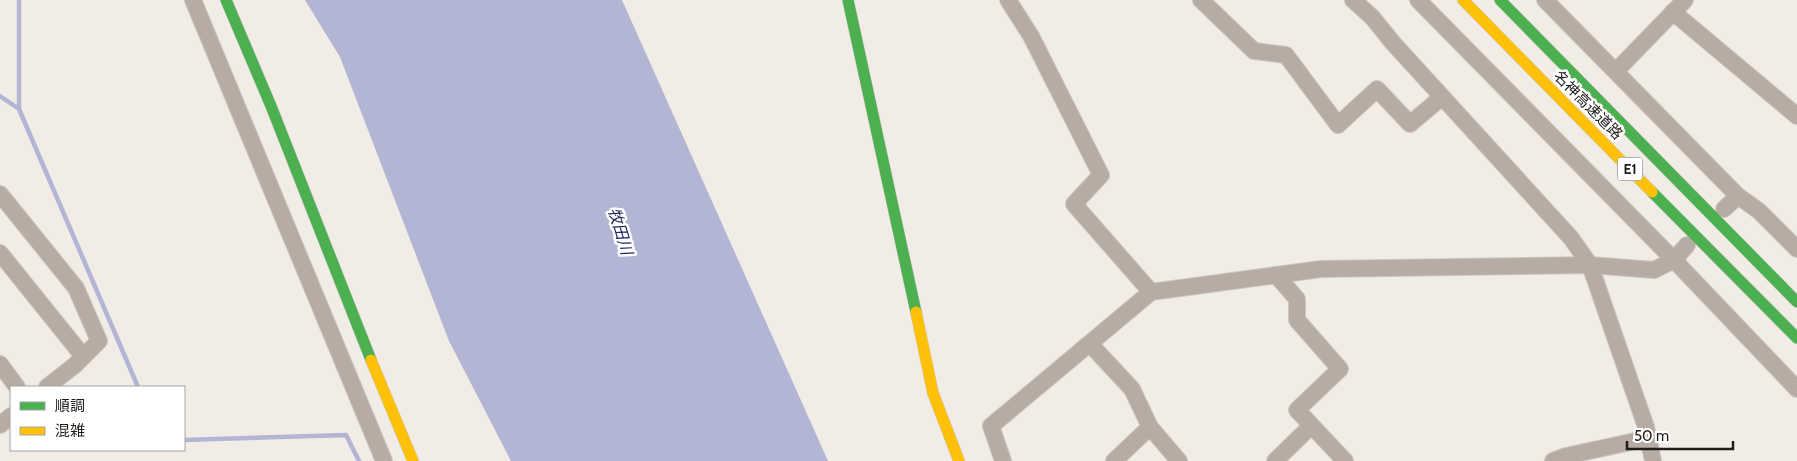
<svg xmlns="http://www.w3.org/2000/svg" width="1797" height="461" font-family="Cabin,'Noto Sans JP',sans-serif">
	<rect width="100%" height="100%" fill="#f2ece7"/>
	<!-- water -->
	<path fill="#b2b5d3" d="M305 0H622L828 461H511L449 341 340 57Z"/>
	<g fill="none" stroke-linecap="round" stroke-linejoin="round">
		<!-- stream -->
		<g stroke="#b2b5d3" stroke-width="4.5">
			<path d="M19 0V109L138 387"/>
			<path d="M0 96 19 109"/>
			<path d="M184 440 346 435 359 461"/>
		</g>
		<defs>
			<g id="street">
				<path d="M193 0 384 461"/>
				<path d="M1008 0 1031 36 1101 175 1074 204 1151 292"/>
				<path d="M1201 0 1254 51 1286 55 1338 125 1377 89 1410 124 1442 97"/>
				<path d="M1353 0 1372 17 1393 43 1571 238 1590 265 1646 427 1653 461"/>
				<path d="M1418 0 1674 260 1797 389"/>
				<path d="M1545 0 1738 196 1759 211 1797 249"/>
				<path d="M1673 12 1797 116"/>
				<path d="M1616 71 1685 0"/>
				<path d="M0 194 76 288 99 341 75 365 47 387"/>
				<path d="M1724 209 1738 196"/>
				<path d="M0 253 83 356"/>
				<path d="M1276 275 1297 299V320L1340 369 1297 410 1345 461"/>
				<path d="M1090 344 1132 389 1150 427 1179 461"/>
				<path d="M0 364 17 387"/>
				<path d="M0 425 11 416"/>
				<path d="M1003 461 991 426 1151 292 1321 269 1590 265 1654 270 1674 260 1687 245"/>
				<path d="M1114 461 1150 427"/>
				<path d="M1275 461 1311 426"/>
				<path d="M1553 461 1566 456 1649 438"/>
			</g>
			<g id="fast">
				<path d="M226 0 271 106 371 360"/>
				<path d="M848 0 916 312"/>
				<path d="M1500 0 1797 302"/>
				<path d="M1652 192 1797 338"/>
			</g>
			<g id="slow">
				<path d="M1463 0 1652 192"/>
				<path d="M916 312 933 393 959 461"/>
				<path d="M371 360 413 461"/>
			</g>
		</defs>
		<!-- street casing -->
		<use href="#street" stroke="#cbc7c3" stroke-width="18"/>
		<!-- fast casing -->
		<use href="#fast" stroke="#cbc7c3" stroke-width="12"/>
		<!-- slow casing -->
		<use href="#slow" stroke="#cbc7c3" stroke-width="12"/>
		<!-- street -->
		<use href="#street" stroke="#b6aca3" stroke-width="16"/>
		<!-- fast -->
		<use href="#fast" stroke="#4caf50" stroke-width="11"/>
		<!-- slow -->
		<use href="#slow" stroke="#ffc107" stroke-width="11"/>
	</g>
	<g text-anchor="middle" stroke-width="5" stroke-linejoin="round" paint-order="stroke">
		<!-- shield labels -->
		<rect fill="#fff" stroke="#63605e" stroke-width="1" x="1617.5" y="157.5" width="25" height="23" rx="4"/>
		<g font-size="14" font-weight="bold" fill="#201c19">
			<text x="1630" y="174">E1</text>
		</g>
		<!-- street labels -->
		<g font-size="15" fill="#201c19" stroke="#fff">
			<text transform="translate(1588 105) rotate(45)" y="5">名神高速道路</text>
		</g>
		<!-- water labels -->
		<g font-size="16" font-style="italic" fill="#26285e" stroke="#fff">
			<text transform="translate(621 231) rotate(73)" y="6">牧田川</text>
		</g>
	</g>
	<!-- legend -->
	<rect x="10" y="386" width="175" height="65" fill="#ffffff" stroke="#a6a4a3"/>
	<rect x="20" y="402" width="25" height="8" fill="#4caf50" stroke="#a6a4a3"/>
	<text x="55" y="411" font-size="15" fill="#201c19">順調</text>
	<rect x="20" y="427" width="25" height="8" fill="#ffc107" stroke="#a6a4a3"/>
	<text x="55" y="436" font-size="15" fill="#201c19">混雑</text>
	<!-- scale -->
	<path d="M1627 441v8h106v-8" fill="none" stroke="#201c19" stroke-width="2.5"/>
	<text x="1634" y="441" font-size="15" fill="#201c19" stroke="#ffffff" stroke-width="4" paint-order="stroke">50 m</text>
</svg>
